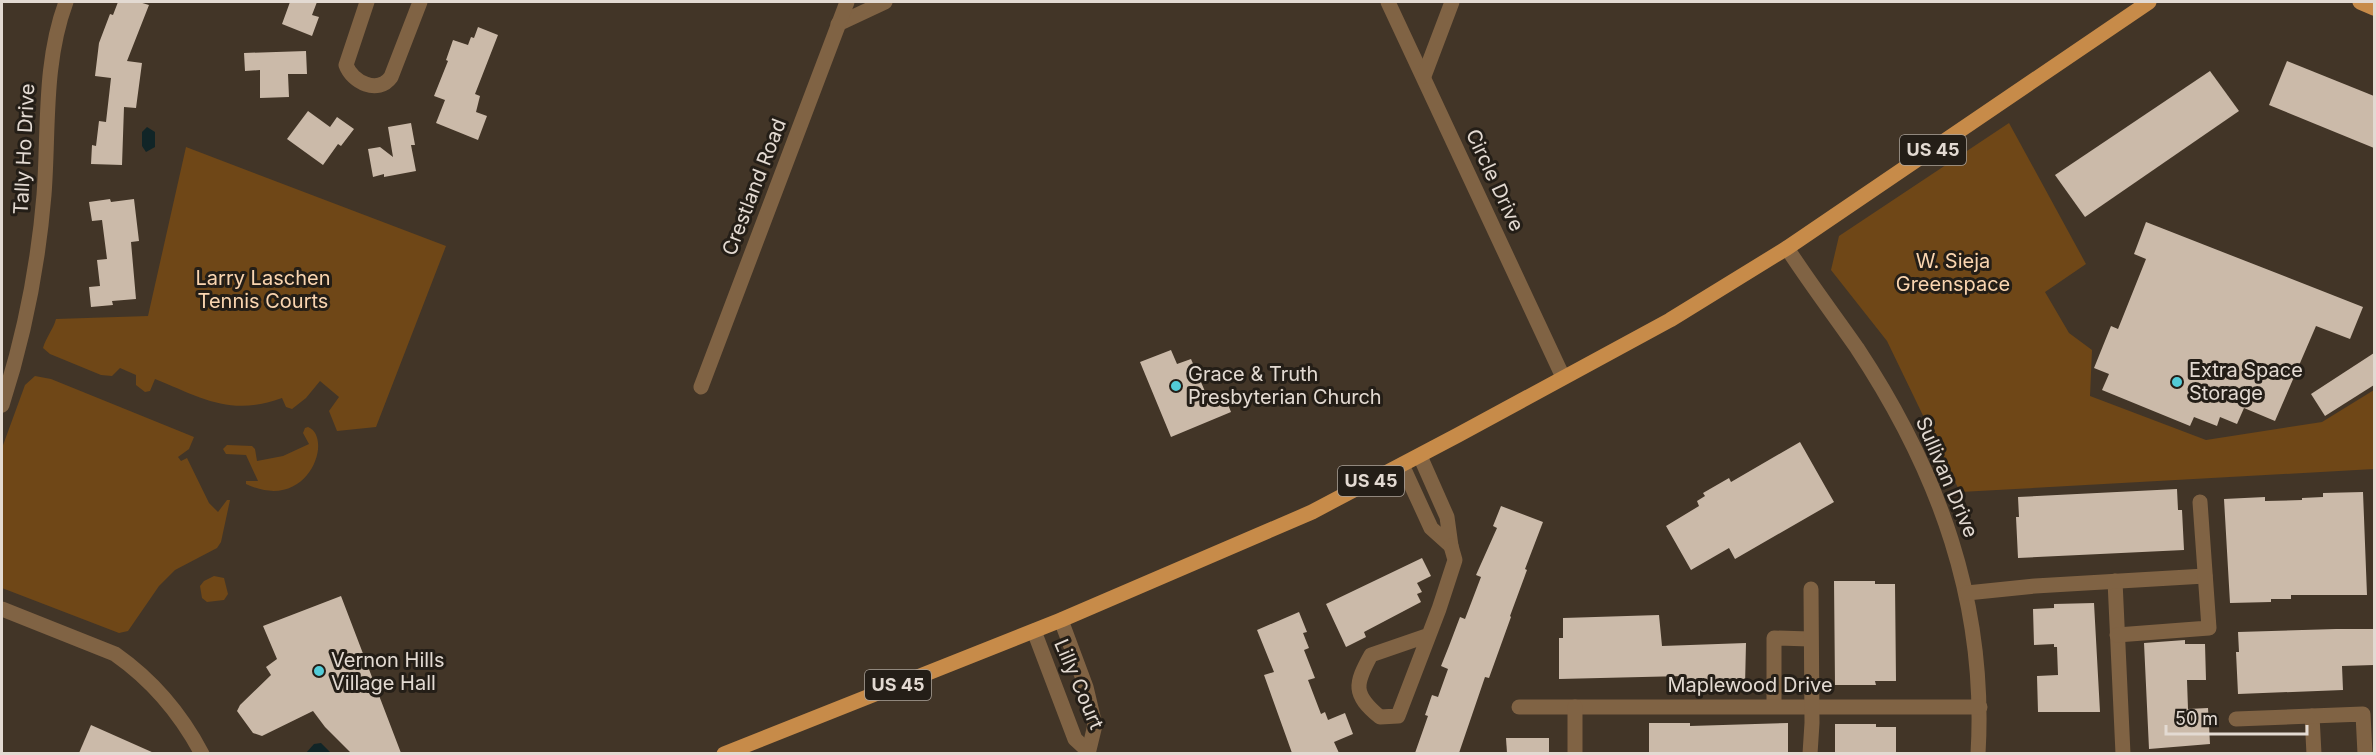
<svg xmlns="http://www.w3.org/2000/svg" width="2376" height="755" font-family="Inter,sans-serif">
	<rect width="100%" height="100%" fill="#423527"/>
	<!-- green -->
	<g fill="#6f4717">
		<path d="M2009 123 2086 264 2045 292 2069 333 2092 350 2090 396 2206 440 2322 422 2374 390V469L1960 492 1887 341 1831 270 1839 236Z"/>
		<path d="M186 147 446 246 376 427 337 431 329 411 339 397 320 381 306 398 292 409 286 407 282 398C231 417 202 398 155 379L150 391 145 392 136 385V375L120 368 112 376 101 375 50 354 43 348C46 337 53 330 56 319L148 316Z"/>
		<path d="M35 376 51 379 194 437 189 449 178 457 181 461 187 458 209 503 218 512 227 500H230L221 542 217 548 175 570 159 586 128 631 119 633 2 588V448L25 385Z"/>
		<path d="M308 427C334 437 309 514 246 484V481H258L246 455 226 454 223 449 227 445 252 446 255 449 257 461 283 456 309 444 303 433 305 428Z"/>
		<path d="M214 576 224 578 228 594 224 600 207 602 202 598 200 586 204 581Z"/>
	</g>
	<!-- water -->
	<g fill="#112527">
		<path d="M147 127 155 132V147L146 152 142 146V132Z"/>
		<path d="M321 743 331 753H306L314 744Z"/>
	</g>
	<!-- building -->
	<g fill="#cbbaa9">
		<path d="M118 2H139L149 5 127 61 142 63 136 108 124 107 122 165 91 164 92 145 96 146 99 121 106 122 111 78 95 76 99 43 110 14 113 15Z"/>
		<path d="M290 2H317L312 15 319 17 312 36 282 24Z"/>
		<path d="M478 27 498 35 475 94 480 96 476 112 487 116 478 140 436 123 445 100 434 96 448 61 446 60 453 40 468 45 471 37 474 38Z"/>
		<path d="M306 51 307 74H288L289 97 260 98V70L245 71 244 53Z"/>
		<path d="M2287 61 2374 96V148L2269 105Z"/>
		<path d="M2210 71 2239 111 2085 217 2055 175Z"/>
		<path d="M308 111 330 127 337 117 354 129 341 146 338 144 323 165 287 139Z"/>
		<path d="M411 123 415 145H411L416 171 384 177V174L373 177 368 149 380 147 393 157 388 127Z"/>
		<path d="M110 199 111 202 134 199 139 241 131 242 136 299 112 301 113 305 91 307 89 287 100 286 97 260 107 259 102 220 92 221 89 202Z"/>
		<path d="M2146 222 2363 307 2350 339 2316 326 2275 421 2244 408 2237 424 2220 417 2217 426 2194 417 2190 426 2102 390 2109 374 2094 368 2111 326 2118 329 2146 259 2134 254Z"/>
		<path d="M1171 350 1177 364 1191 359 1210 403 1225 397 1231 412 1171 437 1140 362Z"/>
		<path d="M2374 353V385L2325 416 2311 394Z"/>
		<path d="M1800 442 1834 502 1735 559 1729 548 1691 570 1666 526 1699 506 1697 501 1705 496 1703 493 1729 478 1731 482Z"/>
		<path d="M2177 489 2178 510H2182L2184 550 2018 558 2016 517H2019L2018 497Z"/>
		<path d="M2363 492 2367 595H2291V599H2271V602L2230 603 2224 499 2265 497V501L2302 500V498L2323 497V493Z"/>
		<path d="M1501 506 1543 522 1525 569 1527 570 1510 616 1511 617 1489 678 1485 677 1459 753H1415L1428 716 1425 715 1432 695 1438 697 1448 669 1441 666 1449 646 1460 617 1465 619 1481 577 1476 575 1497 528 1493 526Z"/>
		<path d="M1422 558 1431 576 1417 583 1422 592 1417 594 1421 602 1364 632 1366 637 1346 647 1326 604Z"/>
		<path d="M1834 581H1875V584H1895L1896 681H1875L1876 685H1835Z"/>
		<path d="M341 596 401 753H351L325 727 313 711 262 736 253 733 237 711 240 705 271 675 266 667 277 659 263 626Z"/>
		<path d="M2094 603 2100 712H2038L2037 676 2058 675 2057 647H2054V644L2034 645 2033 609 2054 608V604Z"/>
		<path d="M1299 612 1307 632 1303 633 1309 648 1304 650 1315 678 1308 680 1321 714 1325 712 1328 720 1345 713 1353 734 1334 742 1339 753H1292L1264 675 1274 672 1257 630Z"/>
		<path d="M1659 615 1662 646 1746 643 1745 686H1705V682H1684V676L1559 679V638H1563V618Z"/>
		<path d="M2336 629H2374V665L2342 666 2343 690 2238 694 2236 652H2239L2238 632Z"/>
		<path d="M2185 640V644H2205L2206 680H2187L2188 709 2208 708 2210 744 2149 749 2144 643Z"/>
		<path d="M1649 723H1690V726L1788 723V753H1649Z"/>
		<path d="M1835 724H1876V727H1896V753H1835Z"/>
		<path d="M91 725 154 753H79Z"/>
		<path d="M1506 738H1549V753H1507Z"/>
	</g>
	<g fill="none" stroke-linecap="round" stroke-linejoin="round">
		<!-- minor -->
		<g stroke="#806344" stroke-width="15">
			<path d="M367 2 346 65C352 82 378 95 391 77L420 2"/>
			<path d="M1388 2 1563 377"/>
			<path d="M838 24 885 2"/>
			<path d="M1424 76 1452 2"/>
			<path d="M1787 248C1809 282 1834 315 1857 348 1939 472 1987 604 1978 754"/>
			<path d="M701 387 847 2"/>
			<path d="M2 405C24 337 38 267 44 195 49 130 43 64 66 2"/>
			<path d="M1402 465 1431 528 1451 546 1447 517 1420 456"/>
			<path d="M2115 581 2123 754"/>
			<path d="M1967 593 2035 586 2205 576"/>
			<path d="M2 609 115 654C152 680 181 714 202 754"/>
			<path d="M1061 620 1086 687 1095 725 1088 754"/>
			<path d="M1034 631 1075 739 1087 750"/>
			<path d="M1429 635 1371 655C1355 684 1352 694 1380 717L1398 716 1439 609 1455 560 1451 546"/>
			<path d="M2117 635 2209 628 2200 502"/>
			<path d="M1774 706V638L1810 639"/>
			<path d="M1519 707H1980"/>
			<path d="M2312 716 2314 754"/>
			<path d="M2236 719 2363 714 2365 754"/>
			<path d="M1575 754V707"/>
			<path d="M1810 754 1812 723 1811 589"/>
		</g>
		<!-- major -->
		<g stroke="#c78b49" stroke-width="15">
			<path d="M2360 2 2374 8"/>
			<path d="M724 754 1061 620 1312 512 1458 435 1670 320 1787 248 2149 2"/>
		</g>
	</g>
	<!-- markers -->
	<g fill="#52cbd7" stroke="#241e17" stroke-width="2">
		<circle cx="2177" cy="382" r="6"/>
		<circle cx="1176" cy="386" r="6"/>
		<circle cx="319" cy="671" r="6"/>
	</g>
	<g text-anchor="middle" stroke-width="6" stroke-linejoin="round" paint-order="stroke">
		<!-- shield labels -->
		<g fill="#241e17" stroke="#aaa29a" stroke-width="1.5">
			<rect x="1900" y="135" width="66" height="30" rx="4.5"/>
			<rect x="1338" y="466" width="66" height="30" rx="4.5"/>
			<rect x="865" y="670" width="66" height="30" rx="4.5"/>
		</g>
		<g font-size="18" font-weight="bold" fill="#e3dad2">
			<text x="1933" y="156">US 45</text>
			<text x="1371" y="487">US 45</text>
			<text x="898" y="691">US 45</text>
		</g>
		<!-- street labels -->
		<g font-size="20" fill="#e3dad2" stroke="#241e17">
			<text transform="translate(24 149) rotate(-87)" y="7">Tally Ho Drive</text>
			<text transform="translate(1495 180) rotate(65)" y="7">Circle Drive</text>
			<text transform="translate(754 187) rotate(-69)" y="7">Crestland Road</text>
			<text transform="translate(1947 477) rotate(67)" y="7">Sullivan Drive</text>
			<text transform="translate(1079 684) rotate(67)" y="7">Lilly Court</text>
			<text x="1750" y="692">Maplewood Drive</text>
		</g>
		<!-- park labels -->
		<g font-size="20" fill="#fad5b0" stroke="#241e17">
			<text x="1953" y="268">W. Sieja<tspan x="1953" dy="23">Greenspace</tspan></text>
			<text x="263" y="285">Larry Laschen<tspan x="263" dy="23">Tennis Courts</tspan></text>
		</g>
		<!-- poi labels -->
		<g font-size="20" fill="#e3dad2" stroke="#241e17" text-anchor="start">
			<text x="2189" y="377">Extra Space<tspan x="2189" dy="23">Storage</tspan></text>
			<text x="1188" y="381">Grace &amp; Truth<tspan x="1188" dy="23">Presbyterian Church</tspan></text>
			<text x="331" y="667">Vernon Hills<tspan x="331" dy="23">Village Hall</tspan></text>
		</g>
	</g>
	<!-- border -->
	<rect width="2376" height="755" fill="none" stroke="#e3dad2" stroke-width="6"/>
	<!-- scale -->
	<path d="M2166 725v9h141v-9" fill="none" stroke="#e3dad2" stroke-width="3"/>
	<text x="2175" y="725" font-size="18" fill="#e3dad2" stroke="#241e17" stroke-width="4.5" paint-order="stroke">50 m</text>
</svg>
